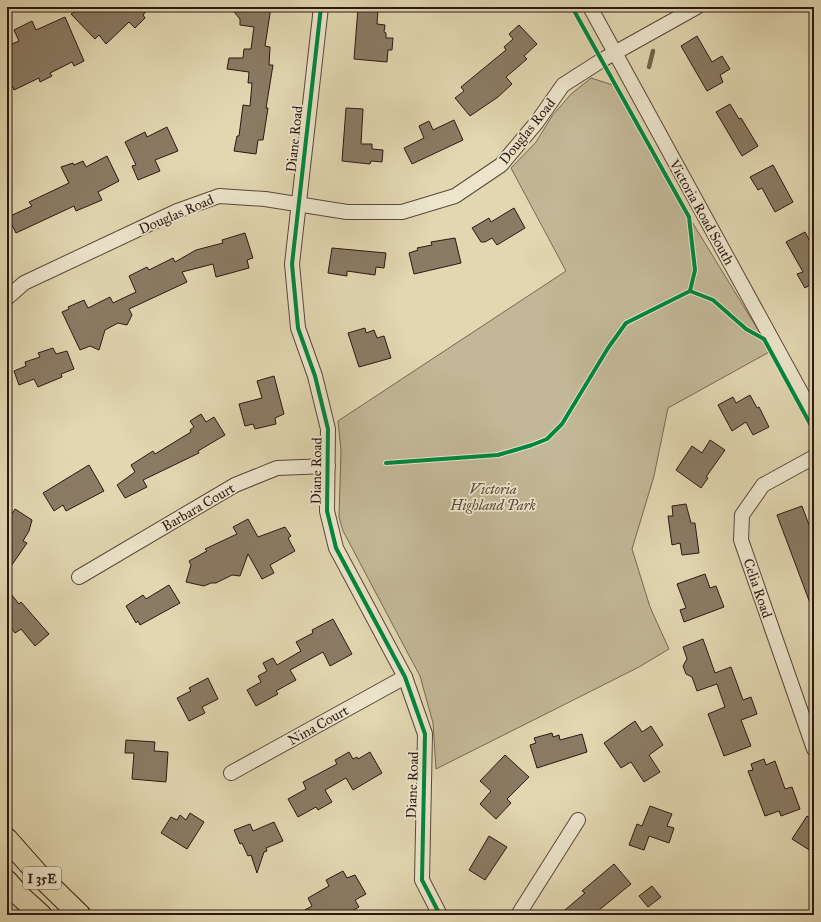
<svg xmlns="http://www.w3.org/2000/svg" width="821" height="922" font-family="'IM FELL Great Primer',serif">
	<rect width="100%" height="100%" fill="#e1d7b1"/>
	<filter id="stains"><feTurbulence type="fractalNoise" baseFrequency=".005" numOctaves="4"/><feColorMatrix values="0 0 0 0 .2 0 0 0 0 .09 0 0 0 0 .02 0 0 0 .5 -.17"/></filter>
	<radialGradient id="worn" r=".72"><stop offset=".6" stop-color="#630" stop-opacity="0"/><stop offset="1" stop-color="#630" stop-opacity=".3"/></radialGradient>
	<!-- green -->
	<path fill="#c2b796" stroke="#776854" d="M591 78 616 86 689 217 771 351 668 408 654 476 632 549 650 607 669 649 639 667 436 769 433 723 420 676 343 531 339 517 341 450 338 421 566 271 511 168 536 142 552 116 571 94Z"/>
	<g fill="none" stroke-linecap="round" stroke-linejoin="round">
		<!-- stream -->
		<path stroke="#736451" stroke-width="4.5" d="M649 67 653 51"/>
	</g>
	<!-- building -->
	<g fill="#8a7b64" stroke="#2c1811">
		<path d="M69 7H150L143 15 145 18 135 28 129 22 106 44 99 35 95 39 71 14 75 12Z"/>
		<path d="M230 7H271L265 46 270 47 269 65H273L266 108H268L263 140H258L256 154 234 151 237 136H239L243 105 250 106 252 83H248L249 72 227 69 229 58H243L244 49H251L254 27 240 25V19Z"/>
		<path d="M358 8 378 10 377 24 385 25 384 32 386 33V38H393L392 50H388L387 62 354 59Z"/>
		<path d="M65 17 84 61 74 66 72 62 50 73 52 76 40 82 39 78 14 90 13 87 7 89V46L19 41 14 30 32 21 36 30Z"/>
		<path d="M519 25 537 44 524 56 527 59 506 77 512 84 498 97 470 116 455 98 464 91 461 87 506 50 504 47 513 39 509 34Z"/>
		<path d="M697 36 712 62 722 56 730 69 720 75 723 82 707 91 681 46Z"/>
		<path d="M730 104 739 119 741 118 758 146 742 156 716 112Z"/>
		<path d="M346 108 363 109 361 144H372V149L383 150 382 162 371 161 370 164 342 161Z"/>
		<path d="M454 120 463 140 412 164 404 148 424 138 419 126 429 121 433 130Z"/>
		<path d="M167 127 178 151 155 160 160 171 138 180 132 166 136 165 125 142 145 132 147 137Z"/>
		<path d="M107 156 119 181 98 192 102 200 76 211 74 206 16 233 8 217 32 206 29 202 69 183 61 167 73 163 74 165 83 161 86 167Z"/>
		<path d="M773 165 793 202 775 212 762 188 758 190 750 177Z"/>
		<path d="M514 208 525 228 497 245 492 238 485 242H481L472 228 489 218 491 222Z"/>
		<path d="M805 232 814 249V293L810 285 805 288 797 274 803 272 786 242Z"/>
		<path d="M245 233 253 258 247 260 249 268 216 277 213 264 182 272 187 282 129 309 132 315 127 325 118 323 105 330 99 350 90 346 80 350 62 312 69 309 68 307 84 300 88 308 110 297 113 303 136 292 129 276 147 267 149 270 173 258 175 262 196 250 223 243 222 240Z"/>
		<path d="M455 238 461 263 414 274 409 253 418 250 417 248 432 245 431 242Z"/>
		<path d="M332 248 386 253 384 268 376 267 375 275 347 271V276L328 273Z"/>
		<path d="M365 328 366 333 374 330 377 338 384 336 391 358 359 367 348 333Z"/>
		<path d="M53 348 56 354 67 351 74 369 61 374 62 377 38 387 34 379 19 385 14 371 26 366 25 362 40 357 38 353Z"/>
		<path d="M274 376 284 414 275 418 276 424 255 429 253 424 245 426 239 404 262 398 257 381Z"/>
		<path d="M750 395 757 408 759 407 769 427 753 435 746 422 732 431 718 405 733 397 736 403Z"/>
		<path d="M201 414 206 422 214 417 225 435 198 451 199 453 143 480 147 487 125 498 117 485 135 472 131 465 153 451 155 454 191 432 190 430 194 427 190 421Z"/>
		<path d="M710 440 725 450 706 477 708 478 701 488 676 470 692 446 702 453Z"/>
		<path d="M89 465 104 491 66 511 63 505 54 511 43 493Z"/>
		<path d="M686 504 691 523H695L699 553 682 555 680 543 672 545 668 516H673L672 506Z"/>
		<path d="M802 506 809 525 814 524V611H813L777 515Z"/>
		<path d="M15 509 32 520 29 531 23 541 27 543 7 572V521Z"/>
		<path d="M248 519 258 537 285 527 291 536 288 538 295 551 270 565 274 573 262 579 248 554 240 576 232 575 216 583H211L204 586 186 582 191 565 189 561 207 551 205 549 237 534 233 527Z"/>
		<path d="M705 574 710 588 716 586 724 607 684 622 680 610 686 608 677 584Z"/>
		<path d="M169 585 180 603 140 625 138 621 136 623 126 606 143 595 146 599Z"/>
		<path d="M7 589 19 604 21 602 49 634 35 646 21 629 15 633 7 623Z"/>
		<path d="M333 619 352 654 330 666 323 652 290 670 296 680 276 691 278 694 256 706 247 690 261 682 258 676 267 671 263 663 273 658 277 665 301 651 296 642 313 633 312 630Z"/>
		<path d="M703 639 715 673 731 667 743 700 751 697 757 714 741 720 751 746 724 756 708 714 725 707 717 684 697 691 692 677 686 674 683 666 687 659 683 647Z"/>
		<path d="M208 678 218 699 202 707 205 713 189 721 177 698 191 691 189 688Z"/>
		<path d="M635 721 642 732 651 726 663 745 649 755 660 772 644 782 631 762 621 768 604 743Z"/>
		<path d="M552 733 553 737 559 735 560 740 582 734 587 752 537 768 530 745 536 743 534 738Z"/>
		<path d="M126 740 155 742 154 751 168 752 166 782 132 779 134 753H125Z"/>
		<path d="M349 752 353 759 357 757 358 759 370 752 382 773 353 790 346 778 325 790 332 802 318 810 316 807 298 817 288 799 306 789 303 782 337 764 335 760Z"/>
		<path d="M505 755 529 777 507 799 511 803 496 819 480 804 491 791 480 781Z"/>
		<path d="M764 759 766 765 775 761 785 789 792 787 800 809 781 816 779 811 765 816 748 771 753 770 751 764Z"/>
		<path d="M650 806 672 814 667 826 674 828 669 843 649 836 644 850 629 845 637 824 642 826Z"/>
		<path d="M190 813 204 822 187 849 161 833 171 817 177 820 180 815 186 820Z"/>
		<path d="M807 816 814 821V853L792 839Z"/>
		<path d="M274 822 283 841 266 848 267 851 264 852 257 873 251 855 248 856 242 843 240 844 234 830 250 824 253 831Z"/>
		<path d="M489 836 507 847 485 880 469 870Z"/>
		<path d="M614 864 631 884 593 915H559L585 893 582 891Z"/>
		<path d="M343 871 347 878 355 875 366 894 355 900 359 907 344 915H296L312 906 308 898 329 886 326 880Z"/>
		<path d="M652 886 661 897 648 907 639 896Z"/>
	</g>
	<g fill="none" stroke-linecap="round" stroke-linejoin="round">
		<defs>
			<g id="minor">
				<path d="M321 7 292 264 298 328 315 376 328 429 327 511 336 548 405 677 425 734 422 880 440 915"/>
				<path d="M590 7 814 416"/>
				<path d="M7 298 24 283 177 211 219 196 265 199 347 212H402L455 196 501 165 537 122 563 85 602 60 697 7"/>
				<path d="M814 457 763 485 742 515 741 540 814 749"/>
				<path d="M79 577 235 485 277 468 328 466"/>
				<path d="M231 773 405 677"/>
				<path d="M518 915 578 820"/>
			</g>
			<g id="highway">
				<path d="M7 839 38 874 80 915"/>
				<path d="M7 881 19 895 41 915"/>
			</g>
		</defs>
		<!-- minor casing -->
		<use href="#minor" stroke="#594839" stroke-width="16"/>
		<!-- highway casing -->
		<use href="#highway" stroke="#2c1811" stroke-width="23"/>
		<!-- minor -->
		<use href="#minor" stroke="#ece5cc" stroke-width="14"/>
		<!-- highway -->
		<use href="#highway" stroke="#e1d7b1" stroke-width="21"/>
		<defs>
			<g id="cycleway">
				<path d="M321 7 292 264 298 328 315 376 328 429 327 511 336 548 405 677 425 734 422 880 440 915"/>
				<path d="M572 7 689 217 695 270 690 291 713 300 746 329 764 339 814 431"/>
				<path d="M386 463 498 455 532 445 547 439 562 424 608 348 626 323 690 291"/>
			</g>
		</defs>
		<!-- cycleway casing -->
		<use href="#cycleway" stroke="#ece5cc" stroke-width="6"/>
		<!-- cycleway -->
		<use href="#cycleway" stroke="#00873e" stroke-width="4"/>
	</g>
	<g text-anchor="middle" stroke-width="3.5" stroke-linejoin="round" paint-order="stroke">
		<!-- shield labels -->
		<rect fill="#ece5cc" stroke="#665649" stroke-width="1" x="23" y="867" width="38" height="22" rx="3"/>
		<g font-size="13" font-weight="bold" fill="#2c1811">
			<text x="42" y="883">I 35E</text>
		</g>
		<!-- street labels -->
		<g font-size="14" fill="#2c1811" stroke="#ece5cc">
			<text transform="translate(527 131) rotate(-51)" y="5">Douglas Road</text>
			<text transform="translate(294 139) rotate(-84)" y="5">Diane Road</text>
			<text transform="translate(702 212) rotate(61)" y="5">Victoria Road South</text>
			<text transform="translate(176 214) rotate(-23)" y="5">Douglas Road</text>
			<text transform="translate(316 471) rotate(-89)" y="5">Diane Road</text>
			<text transform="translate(198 507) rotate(-30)" y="5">Barbara Court</text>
			<text transform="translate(758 588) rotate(71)" y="5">Celia Road</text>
			<text transform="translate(318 725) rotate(-29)" y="5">Nina Court</text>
			<text transform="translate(412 785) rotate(-88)" y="5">Diane Road</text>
		</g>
		<!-- park labels -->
		<g font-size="14" font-style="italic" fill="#594839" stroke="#ece5cc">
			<text x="493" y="494">Victoria<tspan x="493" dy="16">Highland Park</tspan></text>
		</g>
	</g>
	<!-- margin -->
	<rect width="821" height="922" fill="none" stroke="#e1d7b1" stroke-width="24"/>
	<rect x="8" y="8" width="805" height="906" fill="none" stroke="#2c1811" stroke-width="2"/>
	<rect x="12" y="12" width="797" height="898" fill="none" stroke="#2c1811"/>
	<rect width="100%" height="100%" filter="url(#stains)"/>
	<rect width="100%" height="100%" fill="url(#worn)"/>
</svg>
